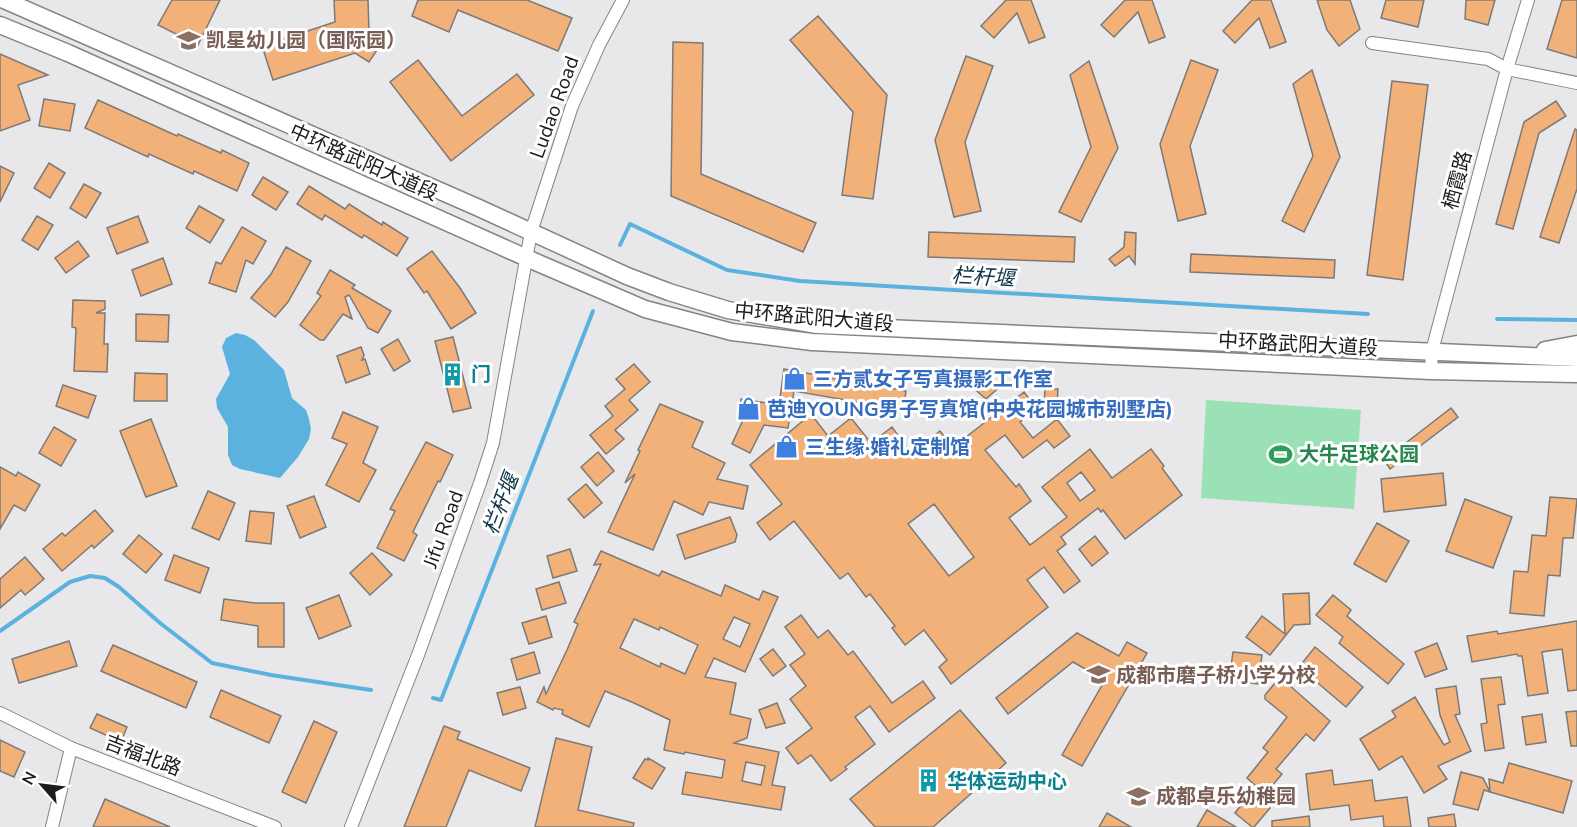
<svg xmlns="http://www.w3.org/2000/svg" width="1577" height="827" font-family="'Nunito Sans','Noto Sans SC',sans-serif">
	<rect width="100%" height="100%" fill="#e8e8eb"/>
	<!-- green -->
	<path fill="#9ae2b6" d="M1206 400 1361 410 1354 509 1201 498Z"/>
	<!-- water -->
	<path fill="#5cb2df" d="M236 333 245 335 254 340 284 370 292 398 306 410 309 419 311 429 309 439 298 457 280 478 240 469 232 465 228 455V427L217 408 216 399 230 374 222 347 226 338Z"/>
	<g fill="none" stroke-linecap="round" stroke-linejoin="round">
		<!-- stream -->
		<g stroke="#5cb2df" stroke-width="4">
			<path d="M620 245 630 224 727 270 800 281 1368 314"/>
			<path d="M1497 319 1577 320"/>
			<path d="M0 631 70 582 90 576 105 578 119 587 160 623 212 663 271 675 371 690"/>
			<path d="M433 698 441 700 593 311"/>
		</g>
	</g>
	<!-- building -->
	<g fill="#f2b178" stroke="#7c7977" stroke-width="1.5" fill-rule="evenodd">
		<path d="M172 0H220L198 45 158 25Z"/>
		<path d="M334 0H368L369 31 383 41 369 62 355 53 273 80 262 46 335 22Z"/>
		<path d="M418 0H527L572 18 558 51 458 10 449 32 412 16Z"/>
		<path d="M1006 0H1031L1045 37 1029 43 1017 13 994 38 981 26Z"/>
		<path d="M1125 0H1152L1165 37 1149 43 1138 12 1114 37 1101 25Z"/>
		<path d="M1252 0H1271L1286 42 1270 48 1259 18 1235 43 1223 31Z"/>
		<path d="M1317 0H1350L1360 29 1339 46 1327 30Z"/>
		<path d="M1386 0H1424L1418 27 1381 18Z"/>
		<path d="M1466 0H1495L1488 25 1465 19Z"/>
		<path d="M1562 0H1577V58L1547 49Z"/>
		<path d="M818 16 887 95 873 199 842 195 853 112 790 40Z"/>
		<path d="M673 42 703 43 701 174 816 223 803 252 671 196Z"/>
		<path d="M0 54 48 75 18 85 30 120 0 131Z"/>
		<path d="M966 56 993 66 965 142 981 211 954 217 935 140Z"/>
		<path d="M418 60 462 116 517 74 534 95 451 161 390 82Z"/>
		<path d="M1191 60 1218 70 1190 146 1206 214 1178 221 1160 144Z"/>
		<path d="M1089 61 1118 148 1081 222 1059 212 1091 147 1070 75Z"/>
		<path d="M1312 70 1340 157 1304 232 1282 221 1313 156 1293 84Z"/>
		<path d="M1392 81 1428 85 1403 280 1367 275Z"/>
		<path d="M44 99 75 104 70 131 39 126Z"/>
		<path d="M98 100 177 136 178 134 221 153 222 150 249 163 237 191 194 171 193 174 149 154 148 157 85 128Z"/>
		<path d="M1556 101 1566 116 1539 133 1513 229 1496 224 1524 122Z"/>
		<path d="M1575 129 1577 130V189L1559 243 1540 237Z"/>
		<path d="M49 163 65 173 50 198 34 188Z"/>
		<path d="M0 166 14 173 0 202Z"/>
		<path d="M263 177 288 192 276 210 252 195Z"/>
		<path d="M84 184 101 193 86 218 70 208Z"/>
		<path d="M309 186 345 209 349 204 382 225 383 222 408 238 397 256 364 235 362 238 325 215 322 220 297 204Z"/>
		<path d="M199 206 224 220 210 243 186 228Z"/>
		<path d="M37 216 53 225 38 250 22 240Z"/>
		<path d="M138 216 148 242 117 254 107 228Z"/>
		<path d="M242 227 266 241 253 264 246 260 236 292 209 283 216 262 221 264Z"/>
		<path d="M929 232 1075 237 1074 262 928 257Z"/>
		<path d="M1125 232 1136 233 1135 264 1129 256 1115 266 1109 259 1124 247Z"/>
		<path d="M78 241 89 256 66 273 55 258Z"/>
		<path d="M286 247 311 261 288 302 275 317 251 298 271 274Z"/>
		<path d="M432 251 460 288 476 313 451 329 427 291 424 293 407 269Z"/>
		<path d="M1191 254 1335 260 1334 278 1190 272Z"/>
		<path d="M163 258 172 284 141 296 132 270Z"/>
		<path d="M330 270 355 285 352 288 391 311 378 333 368 328 349 295 345 297 352 319 343 314 324 340H320L300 325 321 296 317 293Z"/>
		<path d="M73 300 105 301V309L96 313H105L104 344H108L107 372 74 371 76 328 72 327Z"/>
		<path d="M136 314 169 315 168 342 136 341Z"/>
		<path d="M453 337 471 408 453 412 435 341Z"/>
		<path d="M398 339 410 361 394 371 381 349Z"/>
		<path d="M361 347 364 355 362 360 365 359 370 374 346 383 337 356Z"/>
		<path d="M634 364 650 382 629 400 638 410 615 430 624 439 606 454 590 435 613 416 605 406 625 389 616 379Z"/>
		<path d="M784 369 906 391 903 410 794 391 788 428 764 425 750 453 732 444 743 420 738 419 741 399 779 405Z"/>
		<path d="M135 373 167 374V401H134Z"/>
		<path d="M963 379 1004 383 986 399Z"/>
		<path d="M63 385 96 396 88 418 56 406Z"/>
		<path d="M1045 389H1058L1057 405H1044Z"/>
		<path d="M1024 392 1037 409 1020 422 1033 438 1057 419 1070 436 1054 448 1047 440 1023 458 1005 435 985 450 1016 487 1019 484 1031 501 1009 518 1030 545 1067 517 1042 487 1090 449 1112 478 1151 449 1164 466 1162 468 1182 495 1125 539 1103 510 1101 512 1098 508 1061 537 1066 544 1057 551 1080 581 1064 593 1044 567 1027 580 1048 607 951 684 939 667 947 660 924 630 905 645 892 628 895 626 870 594 866 597 848 573 840 579 794 521 770 540 757 523 782 504 750 465 811 414 828 436 851 418 871 443 892 427 911 453 940 431 953 447ZM1081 472 1095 490 1080 501 1067 483ZM934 504 974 557 949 576 908 524Z"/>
		<path d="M660 404 703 422 692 447 725 463 717 479 748 486 743 509 709 502 703 515 674 501 653 550 608 532 635 474 625 483 640 451 638 450Z"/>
		<path d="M1451 408 1458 417 1390 469 1384 460Z"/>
		<path d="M343 412 378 427 363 463 376 470 359 502 326 485 347 444 332 438Z"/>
		<path d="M151 419 177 486 146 497 120 431Z"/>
		<path d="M54 427 76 440 61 466 39 453Z"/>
		<path d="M426 442 453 455 440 482 438 481 413 532 417 535 404 561 377 548 395 511 390 509Z"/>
		<path d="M598 452 614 471 597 486 581 467Z"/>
		<path d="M0 467 16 476 18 472 40 485 25 511 14 505 0 529Z"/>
		<path d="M1443 473 1446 505 1384 512 1381 479Z"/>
		<path d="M586 484 602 503 584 518 568 499Z"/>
		<path d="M208 491 235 503 219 540 192 528Z"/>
		<path d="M314 496 326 527 300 538 287 506Z"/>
		<path d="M1550 497 1577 499 1573 538H1563L1560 576 1548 575 1544 616 1510 613 1514 571 1528 572 1532 535 1546 536Z"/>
		<path d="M1465 499 1512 517 1493 568 1446 551Z"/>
		<path d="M95 510 113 531 94 548 92 545 62 571 43 549 62 533 65 536Z"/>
		<path d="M250 511 274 513 271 544 246 541Z"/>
		<path d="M730 517 737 535 735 542 685 559 677 535Z"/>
		<path d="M1377 523 1409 541 1386 582 1354 564Z"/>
		<path d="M139 535 162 554 146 573 123 554Z"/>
		<path d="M1095 536 1108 553 1092 566 1079 549Z"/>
		<path d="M570 549 577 571 553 578 547 556Z"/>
		<path d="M601 551 659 576 662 571 721 596 725 585 759 600 763 591 778 597 745 672 714 658 705 677 736 683 730 714 751 719 747 738 734 743 779 752 772 785 785 787 781 810 682 794 686 772 722 778 725 760 685 752 684 754 664 750 670 720 634 703 605 691 589 727 562 714 563 710 554 708 553 710 537 702 544 687 546 694 567 650 578 624 574 622 601 564 594 565ZM734 617 750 624 740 647 723 639ZM634 619 659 630 660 627 698 645 685 674 661 663 660 667 620 648ZM746 762 765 766 761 785 742 781Z"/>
		<path d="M372 553 392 575 370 595 350 573Z"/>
		<path d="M174 555 209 568 200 593 165 580Z"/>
		<path d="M25 557 44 579 25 595 21 590 0 608V579Z"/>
		<path d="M559 582 566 603 542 610 536 589Z"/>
		<path d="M1309 593 1310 624 1294 625 1270 655 1246 637 1262 616 1285 634 1283 594Z"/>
		<path d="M339 595 351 626 319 639 306 608Z"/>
		<path d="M1333 595 1351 610 1347 616 1404 664 1388 684 1339 643 1343 637 1316 615Z"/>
		<path d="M224 599 255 603H284V647H258V626L221 620Z"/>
		<path d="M801 615 818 638 828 630 848 655 853 651 892 703 923 681 935 698 889 732 870 706 855 717 875 744 845 767 847 769 831 781 811 755 798 764 786 748 812 728 790 699 806 686 790 665 805 654 785 627Z"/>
		<path d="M546 616 552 637 529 644 522 623Z"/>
		<path d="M1577 621V690L1568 691 1562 649 1542 652 1548 693 1528 696 1522 656H1518L1517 654 1472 662 1467 636 1497 631 1498 634Z"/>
		<path d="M1077 633 1119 656 1127 642 1147 653 1082 766 1062 755 1105 680 1073 662 1008 714 996 698Z"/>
		<path d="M69 641 77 666 19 683 12 659Z"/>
		<path d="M1437 643 1447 669 1425 677 1415 652Z"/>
		<path d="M113 645 197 682 186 708 101 671Z"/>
		<path d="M1315 647 1363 687 1346 707 1299 667Z"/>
		<path d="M773 649 786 666 773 676 760 659Z"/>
		<path d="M534 652 540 673 517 680 511 659Z"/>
		<path d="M1233 652 1262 655 1258 684 1229 680Z"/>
		<path d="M1280 677 1330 721 1314 741 1306 734 1276 769 1282 774 1260 800 1270 808 1254 827H1252L1235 813 1256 786 1247 778 1268 752 1263 748 1287 717 1265 699V695Z"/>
		<path d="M1501 677 1505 704 1498 705 1504 748 1485 751 1481 724 1487 723 1481 679Z"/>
		<path d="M1456 686 1460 714 1455 715 1471 751 1438 766 1447 779 1424 793 1402 756 1379 770 1360 739 1396 717 1392 711 1415 697 1444 745 1450 742 1440 715 1436 689Z"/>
		<path d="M520 687 526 708 503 715 497 693Z"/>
		<path d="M221 690 281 716 269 743 210 717Z"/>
		<path d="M777 703 785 723 766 728 759 710Z"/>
		<path d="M960 710 1006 763 933 827H875L850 799Z"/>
		<path d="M1577 711V746H1571L1566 712Z"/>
		<path d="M97 714 127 727 121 742 90 728Z"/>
		<path d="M1542 714 1546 742 1526 745 1522 717Z"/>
		<path d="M314 721 337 732 306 803 282 792Z"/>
		<path d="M444 726 460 732 457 739 530 768 521 791 469 770 446 827H404Z"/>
		<path d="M556 738 592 747 578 810 634 823 633 827H535Z"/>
		<path d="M0 740 25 752 14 777 0 771Z"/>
		<path d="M648 758 665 768 652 789 633 778 645 759 648 760Z"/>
		<path d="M1509 763 1572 781 1563 813 1490 792 1489 779 1503 783Z"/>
		<path d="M1332 770 1334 785 1372 780 1375 801 1407 797 1411 827H1384L1383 816 1351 820 1349 805 1310 810 1306 774Z"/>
		<path d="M1461 772 1483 778 1490 792 1484 790 1478 810 1453 804Z"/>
		<path d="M105 799 170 827H93Z"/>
		<path d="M1207 810 1236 827H1197Z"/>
		<path d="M1107 813 1131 827H1099Z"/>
		<path d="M1454 814 1456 827H1429L1428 818Z"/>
		<path d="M1309 816 1310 827H1272V821Z"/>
	</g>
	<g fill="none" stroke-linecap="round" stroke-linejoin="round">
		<defs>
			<g id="minor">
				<path d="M1372 43 1488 59 1507 69 1577 83"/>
				<path d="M1431 371 1432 351 1507 69 1528 0"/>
				<path d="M0 713 71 748 275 827"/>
				<path d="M52 827 71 748"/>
				<path d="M351 827 418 655 480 483 493 443 531 232 572 106 599 45 623 0"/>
			</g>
			<g id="major">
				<path d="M4 0 479 208 627 276 669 292 728 310 817 325 1577 358"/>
				<path d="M0 25 68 53 538 263 645 309 732 332 812 342 1431 371 1577 374"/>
				<path d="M1545 350 1577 344"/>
			</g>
		</defs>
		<!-- minor casing -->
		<use href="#minor" stroke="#848487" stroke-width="14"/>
		<!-- major casing -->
		<use href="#major" stroke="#848487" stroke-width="19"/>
		<!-- minor -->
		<use href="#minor" stroke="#fff" stroke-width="12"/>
		<!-- major -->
		<use href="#major" stroke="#fff" stroke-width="16"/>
	</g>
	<!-- icons -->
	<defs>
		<symbol id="school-bare" viewBox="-9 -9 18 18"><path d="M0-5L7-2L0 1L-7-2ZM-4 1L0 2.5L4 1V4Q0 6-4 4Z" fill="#8d6e63" stroke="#fff" stroke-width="2.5" paint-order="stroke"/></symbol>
		<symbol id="building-bare" viewBox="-9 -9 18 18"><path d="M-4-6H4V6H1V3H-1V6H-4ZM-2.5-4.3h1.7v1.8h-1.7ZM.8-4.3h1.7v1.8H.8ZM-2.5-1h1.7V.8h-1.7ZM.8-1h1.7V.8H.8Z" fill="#0f9aa8" stroke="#fff" stroke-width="2.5" paint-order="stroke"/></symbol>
		<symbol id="shop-bare" viewBox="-9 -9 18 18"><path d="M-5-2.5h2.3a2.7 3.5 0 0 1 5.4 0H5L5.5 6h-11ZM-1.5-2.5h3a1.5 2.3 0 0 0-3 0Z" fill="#3f7fe0" stroke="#fff" stroke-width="2.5" paint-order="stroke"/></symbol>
		<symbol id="stadium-bare" viewBox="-9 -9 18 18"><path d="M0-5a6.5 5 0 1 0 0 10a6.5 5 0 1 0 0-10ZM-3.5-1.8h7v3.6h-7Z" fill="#2e9e5b" stroke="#fff" stroke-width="2.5" paint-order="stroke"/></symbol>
	</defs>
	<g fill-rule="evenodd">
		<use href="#school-bare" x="172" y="24" width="33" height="33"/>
		<use href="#building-bare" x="436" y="358" width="33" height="33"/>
		<use href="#shop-bare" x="778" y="362" width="33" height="33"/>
		<use href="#shop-bare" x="732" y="392" width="33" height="33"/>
		<use href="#shop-bare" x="770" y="430" width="33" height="33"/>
		<use href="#stadium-bare" x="1264" y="438" width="33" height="33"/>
		<use href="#school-bare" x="1082" y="658" width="33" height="33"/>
		<use href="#building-bare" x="912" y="764" width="33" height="33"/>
		<use href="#school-bare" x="1122" y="780" width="33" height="33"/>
	</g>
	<g text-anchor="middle" stroke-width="6" stroke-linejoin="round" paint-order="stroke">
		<!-- education labels -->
		<g font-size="20" font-weight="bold" fill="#785e54" stroke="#fff" text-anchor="start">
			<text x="206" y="47">凯星幼儿园（国际园）</text>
			<text x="1116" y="682">成都市磨子桥小学分校</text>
			<text x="1156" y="803">成都卓乐幼稚园</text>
		</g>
		<!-- street labels -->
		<g font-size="20" fill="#1b1b1c" stroke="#fff">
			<text transform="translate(554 107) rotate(-70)" y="7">Ludao Road</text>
			<text transform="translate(364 162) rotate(24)" y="7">中环路武阳大道段</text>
			<text transform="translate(1457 180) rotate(-75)" y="7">栖霞路</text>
			<text transform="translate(814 317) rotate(5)" y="7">中环路武阳大道段</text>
			<text transform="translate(1298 344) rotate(3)" y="7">中环路武阳大道段</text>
			<text transform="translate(443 529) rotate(-70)" y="7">Jifu Road</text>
			<text transform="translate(143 755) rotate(21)" y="7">吉福北路</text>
		</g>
		<!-- culture labels -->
		<g font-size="20" font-weight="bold" fill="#0d838f" stroke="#fff" text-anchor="start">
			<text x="471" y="381">门</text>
			<text x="947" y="788">华体运动中心</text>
		</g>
		<!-- shop labels -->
		<g font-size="20" font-weight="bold" fill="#366cbe" stroke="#fff" text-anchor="start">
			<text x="813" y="386">三方贰女子写真摄影工作室</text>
			<text x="767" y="416">芭迪YOUNG男子写真馆(中央花园城市别墅店)</text>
			<text x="805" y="454">三生缘·婚礼定制馆</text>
		</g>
		<!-- leisure labels -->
		<g font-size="20" font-weight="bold" fill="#27864d" stroke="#fff" text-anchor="start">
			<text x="1299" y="461">大牛足球公园</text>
		</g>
		<!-- water labels -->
		<g font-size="21" font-style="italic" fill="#103749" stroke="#fff">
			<text transform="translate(983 277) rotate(3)" y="7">栏杆堰</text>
			<text transform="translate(501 504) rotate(-69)" y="7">栏杆堰</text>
		</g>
	</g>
	<!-- north arrow -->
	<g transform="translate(42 785) rotate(298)" stroke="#ffffff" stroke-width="4.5" paint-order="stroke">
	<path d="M0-4.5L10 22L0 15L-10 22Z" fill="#1b1b1c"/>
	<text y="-9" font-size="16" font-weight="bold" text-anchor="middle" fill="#1b1b1c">N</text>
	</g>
</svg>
